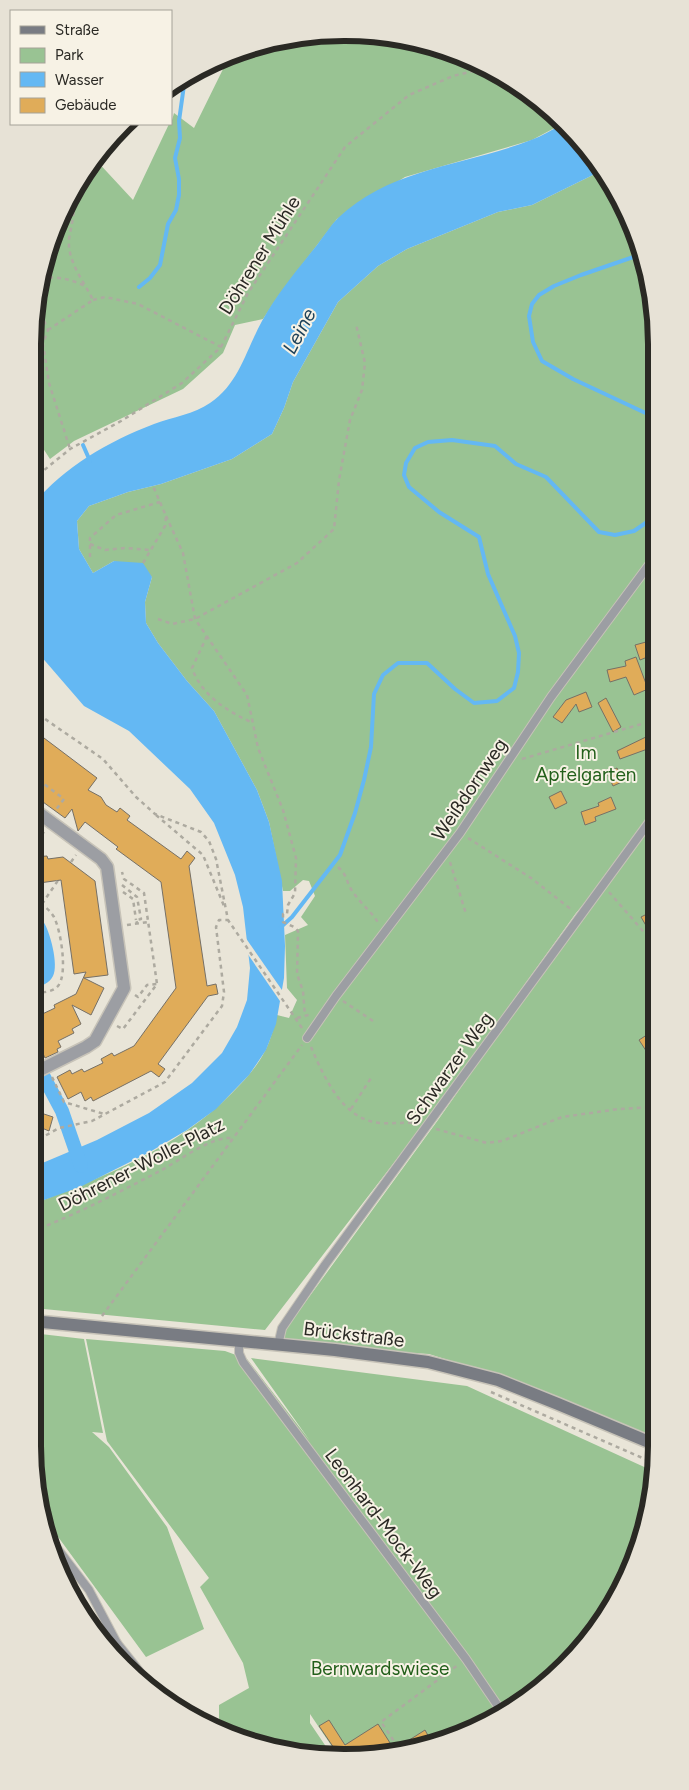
<svg xmlns="http://www.w3.org/2000/svg" width="689" height="1790" font-family="Figtree,sans-serif">
	<rect width="100%" height="100%" fill="#e9e5d8"/>
	<!-- green -->
	<g fill="#99c393">
		<path d="M304 35 426 43 501 74 562 124 532 140 405 177 337 219 279 295 263 319 235 325 223 353 183 389 74 441 50 459 33 433 32 345 43 263 95 159 133 200 169 124H171L174 113 194 128 227 61Z"/>
		<path d="M601 171 624 207 654 304 656 1439 536 1388 429 1354 282 1345 285 1330 438 1120 601 888 599 886 576 913 430 1116 265 1330 33 1308V1204C103 1177 178 1148 232 1093 245 1080 257 1067 265 1051 271 1040 274 1026 277 1015L289 1018 297 1000 287 988 285 935 308 925 301 917 315 896 309 881 303 880 290 891H283L269 822 257 790 214 711 187 681 158 643 146 623 145 602 152 577 114 561 93 573 79 549 77 521 89 506 128 492 161 484 232 459 272 434 284 408 293 382 338 302 378 266 407 249 498 212 532 205Z"/>
		<path d="M32 1333 84 1339 103 1433 92 1432 109 1447 167 1527 204 1629 146 1657 45 1519 33 1445Z"/>
		<path d="M86 1339 225 1351 247 1359 310 1441 251 1358 467 1386 653 1471 646 1527 592 1635 518 1705 406 1751 337 1754 310 1714V1723L331 1754 303 1755 217 1725 219 1720V1705L249 1688 243 1663 200 1587 209 1578 107 1441Z"/>
	</g>
	<!-- water -->
	<g fill="#64b8f3">
		<path d="M562 124 579 139 601 171 532 205 498 212 407 249 378 266 338 302 293 382 284 408 272 434 232 459 161 484 128 492 89 506 77 521 79 549 93 573 114 561 143 563 152 577 145 602 146 623 158 643 187 681 214 711 257 790 269 822 282 881 285 946 284 978 276 1024 266 1050 249 1075 216 1109 187 1130 148 1153 80 1187 33 1204V1167L97 1140 149 1113 192 1083 222 1053 237 1027 247 1000 250 968 243 907 235 875 214 823 190 789 129 731 84 706 33 647V504C66 466 107 442 154 424 173 417 194 414 210 403 239 384 246 350 262 321 277 294 297 270 317 245 324 236 330 226 338 218 392 167 465 166 531 140 542 136 552 130 562 124Z"/>
		<path d="M33 914C37 916 40 918 43 921 50 931 59 965 53 976 49 984 41 986 33 987Z"/>
	</g>
	<!-- pier -->
	<path fill="#e9e5d8" d="M245 937 284 993 282 1004 247 953Z"/>
	<g fill="none" stroke-linecap="round" stroke-linejoin="round">
		<!-- stream -->
		<g stroke="#64b8f3" stroke-width="4">
			<path d="M639 255 581 275 554 286 539 295 532 304 529 316 533 342 542 361 573 379 654 417"/>
			<path d="M139 287 150 278 160 265 168 224 176 210 179 195V179L175 158 180 138 179 121 185 78"/>
			<path d="M83 445 90 461"/>
			<path d="M281 927 292 917 340 855 355 813 364 780 371 747 374 694 383 675 398 663H427L455 689 474 703 497 701 514 688 518 672 519 653 515 636 488 574 479 537 439 512 409 487 404 475 406 463 415 448 428 442 452 440 495 446 516 464 546 477 599 532 615 535 634 531 650 520 654 514"/>
		</g>
		<!-- canal -->
		<path stroke="#64b8f3" stroke-width="14" d="M38 1066 62 1111 81 1166"/>
	</g>
	<!-- building -->
	<g fill="#e0ac59" stroke="#767066">
		<path d="M646 642 650 656 640 660 635 645Z"/>
		<path d="M636 657 648 689 634 695 626 677 610 682 607 670 626 666 625 661Z"/>
		<path d="M586 692 592 707 579 712 576 704 562 723 553 717 566 700Z"/>
		<path d="M606 698 621 727 613 732 598 703Z"/>
		<path d="M32 734 37 738 40 735 97 778 88 790 101 797 106 805 117 812 120 808 130 816 127 820 181 859 187 851 195 858 189 866 207 986 216 984 218 994 208 996 158 1064 165 1069 159 1077 151 1071 93 1101 91 1097 85 1101 81 1092 68 1099 57 1077 70 1070 72 1074 82 1069 84 1072 103 1063 101 1059 112 1053 114 1056 134 1046 176 988 161 882 116 849 118 847 85 822 78 831 72 809 65 818 32 794Z"/>
		<path d="M648 736 653 747 620 759 617 751Z"/>
		<path d="M617 768 624 781 613 786 607 773Z"/>
		<path d="M561 791 567 803 555 809 549 797Z"/>
		<path d="M611 797 616 809 595 817 596 821 585 825 581 812 599 806 598 803Z"/>
		<path d="M47 856 48 859 63 857 95 881 108 975 84 978 104 988 91 1015 72 1005 81 1024 72 1029 74 1033 58 1041 61 1047 57 1049 58 1052 45 1058 35 1036 42 1033 40 1030 42 1029 36 1017 55 1008 54 1005 76 994 86 972 74 974 61 880 32 884V857Z"/>
		<path d="M655 910V925L648 929 641 917Z"/>
		<path d="M656 1029V1066L639 1040Z"/>
		<path d="M32 1096 41 1113 53 1117 49 1131 32 1124Z"/>
		<path d="M329 1720 345 1745 378 1724 392 1746 382 1752 331 1754 336 1751 319 1726Z"/>
		<path d="M425 1730 431 1741 406 1751 393 1752 392 1751Z"/>
	</g>
	<g fill="none" stroke-linecap="round" stroke-linejoin="round">
		<defs>
			<g id="lane">
				<path d="M307 1038 336 996 460 833 551 697 654 558"/>
				<path d="M239 1340V1353L243 1362 466 1659 500 1709 485 1718"/>
				<path d="M278 1345 282 1328 325 1265 655 814"/>
				<path d="M47 1535 89 1590 117 1643 109 1649"/>
				<path d="M117 1643 148 1682"/>
			</g>
			<path id="street" d="M32 808 101 859 107 867 124 988 95 1041 86 1047 32 1074"/>
			<path id="secondary" d="M32 1321 335 1350 428 1362 498 1380 558 1404 656 1445"/>
		</defs>
		<!-- lane casing -->
		<use href="#lane" stroke="#c7c3b8" stroke-width="10"/>
		<!-- street casing -->
		<use href="#street" stroke="#c7c3b8" stroke-width="15"/>
		<!-- secondary casing -->
		<use href="#secondary" stroke="#c7c3b8" stroke-width="15"/>
		<!-- path -->
		<g stroke="#adaaa0" stroke-width="2.5" stroke-dasharray="4 4" stroke-linecap="butt">
			<path d="M41 278C58 276 70 279 85 286"/>
			<path d="M93 300 105 297 138 304 221 347"/>
			<path d="M38 306 48 330 43 344 49 383 70 449"/>
			<path d="M48 330 93 300C84 282 67 261 69 239 71 226 75 214 74 200"/>
			<path d="M32 345 43 344"/>
			<path d="M32 480 70 449 121 421 182 383 221 347 248 293 345 147 409 95 453 76 486 68"/>
			<path d="M166 516 183 553 195 619 247 695 258 748 283 810 296 858 295 893 288 905 287 914H283V922L294 927 298 931 297 974 303 991 305 1016"/>
			<path d="M654 523V526"/>
			<path d="M90 544 105 550 125 548 150 550"/>
			<path d="M90 557V538L116 515 160 502"/>
			<path d="M143 563 165 526 166 516 153 486"/>
			<path d="M158 619 172 624 195 619 297 563 334 529 339 480 350 420 362 390 365 363 356 324"/>
			<path d="M207 636 192 668C202 696 227 711 253 723"/>
			<path d="M32 710 103 759 136 797 155 814 201 832 209 841 216 859 228 920 302 1028"/>
			<path d="M522 759 655 720"/>
			<path d="M32 775 64 799 55 811"/>
			<path d="M156 815 203 855 224 906"/>
			<path d="M468 838 531 878 572 910"/>
			<path d="M32 842 38 841 44 832"/>
			<path d="M71 862 76 855"/>
			<path d="M450 862 466 914"/>
			<path d="M338 867C349 877 345 881 353 892 360 903 372 912 379 924"/>
			<path d="M122 885 137 897 141 919 136 920 137 923"/>
			<path d="M123 892 133 899 136 920"/>
			<path d="M609 892 655 945"/>
			<path d="M32 902C42 903 49 909 54 917 61 931 68 974 58 986 52 993 41 992 32 994"/>
			<path d="M42 904 59 879"/>
			<path d="M127 925 148 922"/>
			<path d="M135 995 138 997 147 985 157 984"/>
			<path d="M343 1001 373 1021"/>
			<path d="M297 1018 312 1014"/>
			<path d="M117 1026 123 1029 157 984 144 893 124 879 122 872"/>
			<path d="M32 1044 41 1057"/>
			<path d="M311 1047C324 1077 343 1121 381 1123 393 1124 404 1122 416 1123"/>
			<path d="M52 1077 64 1102 104 1114"/>
			<path d="M351 1109 371 1078"/>
			<path d="M436 1129 487 1143 502 1141 562 1117 619 1109 656 1107"/>
			<path d="M32 1143 59 1128 92 1121 165 1082 222 1006 224 992 216 927 219 920H228"/>
			<path d="M32 1231C76 1215 119 1192 160 1171 179 1161 211 1136 232 1138"/>
			<path d="M102 1316 302 1045"/>
			<path d="M491 1392 654 1463"/>
			<path d="M398 1747 381 1722 458 1665"/>
		</g>
		<!-- lane -->
		<use href="#lane" stroke="#9c9ea3" stroke-width="8"/>
		<!-- street -->
		<use href="#street" stroke="#9c9ea3" stroke-width="12"/>
		<!-- secondary -->
		<use href="#secondary" stroke="#797c83" stroke-width="12"/>
	</g>
	<g text-anchor="middle" stroke-width="4" stroke-linejoin="round" paint-order="stroke">
		<!-- street labels -->
		<g font-size="19" fill="#2a2924" stroke="#f7f2e5">
			<text transform="translate(259 255) rotate(-58)" y="7">Döhrener Mühle</text>
			<text transform="translate(469 789) rotate(-56)" y="7">Weißdornweg</text>
			<text transform="translate(449 1068) rotate(-54)" y="7">Schwarzer Weg</text>
			<text transform="translate(141 1164) rotate(-27)" y="7">Döhrener-Wolle-Platz</text>
			<text transform="translate(354 1334) rotate(7)" y="7">Brückstraße</text>
			<text transform="translate(384 1523) rotate(53)" y="7">Leonhard-Mock-Weg</text>
		</g>
		<!-- park labels -->
		<g font-size="19" fill="#225f1a" stroke="#f7f2e5">
			<text x="586" y="759">Im<tspan x="586" dy="22">Apfelgarten</tspan></text>
			<text x="380" y="1675">Bernwardswiese</text>
		</g>
		<!-- water labels -->
		<g font-size="20" font-style="italic" fill="#1e425a" stroke="#f7f2e5">
			<text transform="translate(299 331) rotate(-62)" y="7">Leine</text>
		</g>
	</g>
	<!-- crop -->
	<path d="M0 0H689V1790H0ZM344 41H345A303 303 0 0 1 648 344V1446A303 303 0 0 1 345 1749H344A303 303 0 0 1 41 1446V344A303 303 0 0 1 344 41Z" fill="#e7e2d6" fill-rule="evenodd"/>
	<path fill="none" stroke="#2a2924" stroke-width="6" d="M344 41H345A303 303 0 0 1 648 344V1446A303 303 0 0 1 345 1749H344A303 303 0 0 1 41 1446V344A303 303 0 0 1 344 41Z"/>
	<!-- legend -->
	<rect x="10" y="10" width="162" height="115" fill="#f7f2e5" stroke="#a5a298"/>
	<rect x="20" y="26" width="25" height="8" fill="#797c83" stroke="#a5a298"/>
	<text x="55" y="35" font-size="15" fill="#2a2924">Straße</text>
	<rect x="20" y="48" width="25" height="15" fill="#99c393" stroke="#a5a298"/>
	<text x="55" y="60" font-size="15" fill="#2a2924">Park</text>
	<rect x="20" y="72" width="25" height="15" fill="#64b8f3" stroke="#a5a298"/>
	<text x="55" y="85" font-size="15" fill="#2a2924">Wasser</text>
	<rect x="20" y="98" width="25" height="15" fill="#e0ac59" stroke="#a5a298"/>
	<text x="55" y="110" font-size="15" fill="#2a2924">Gebäude</text>
</svg>
